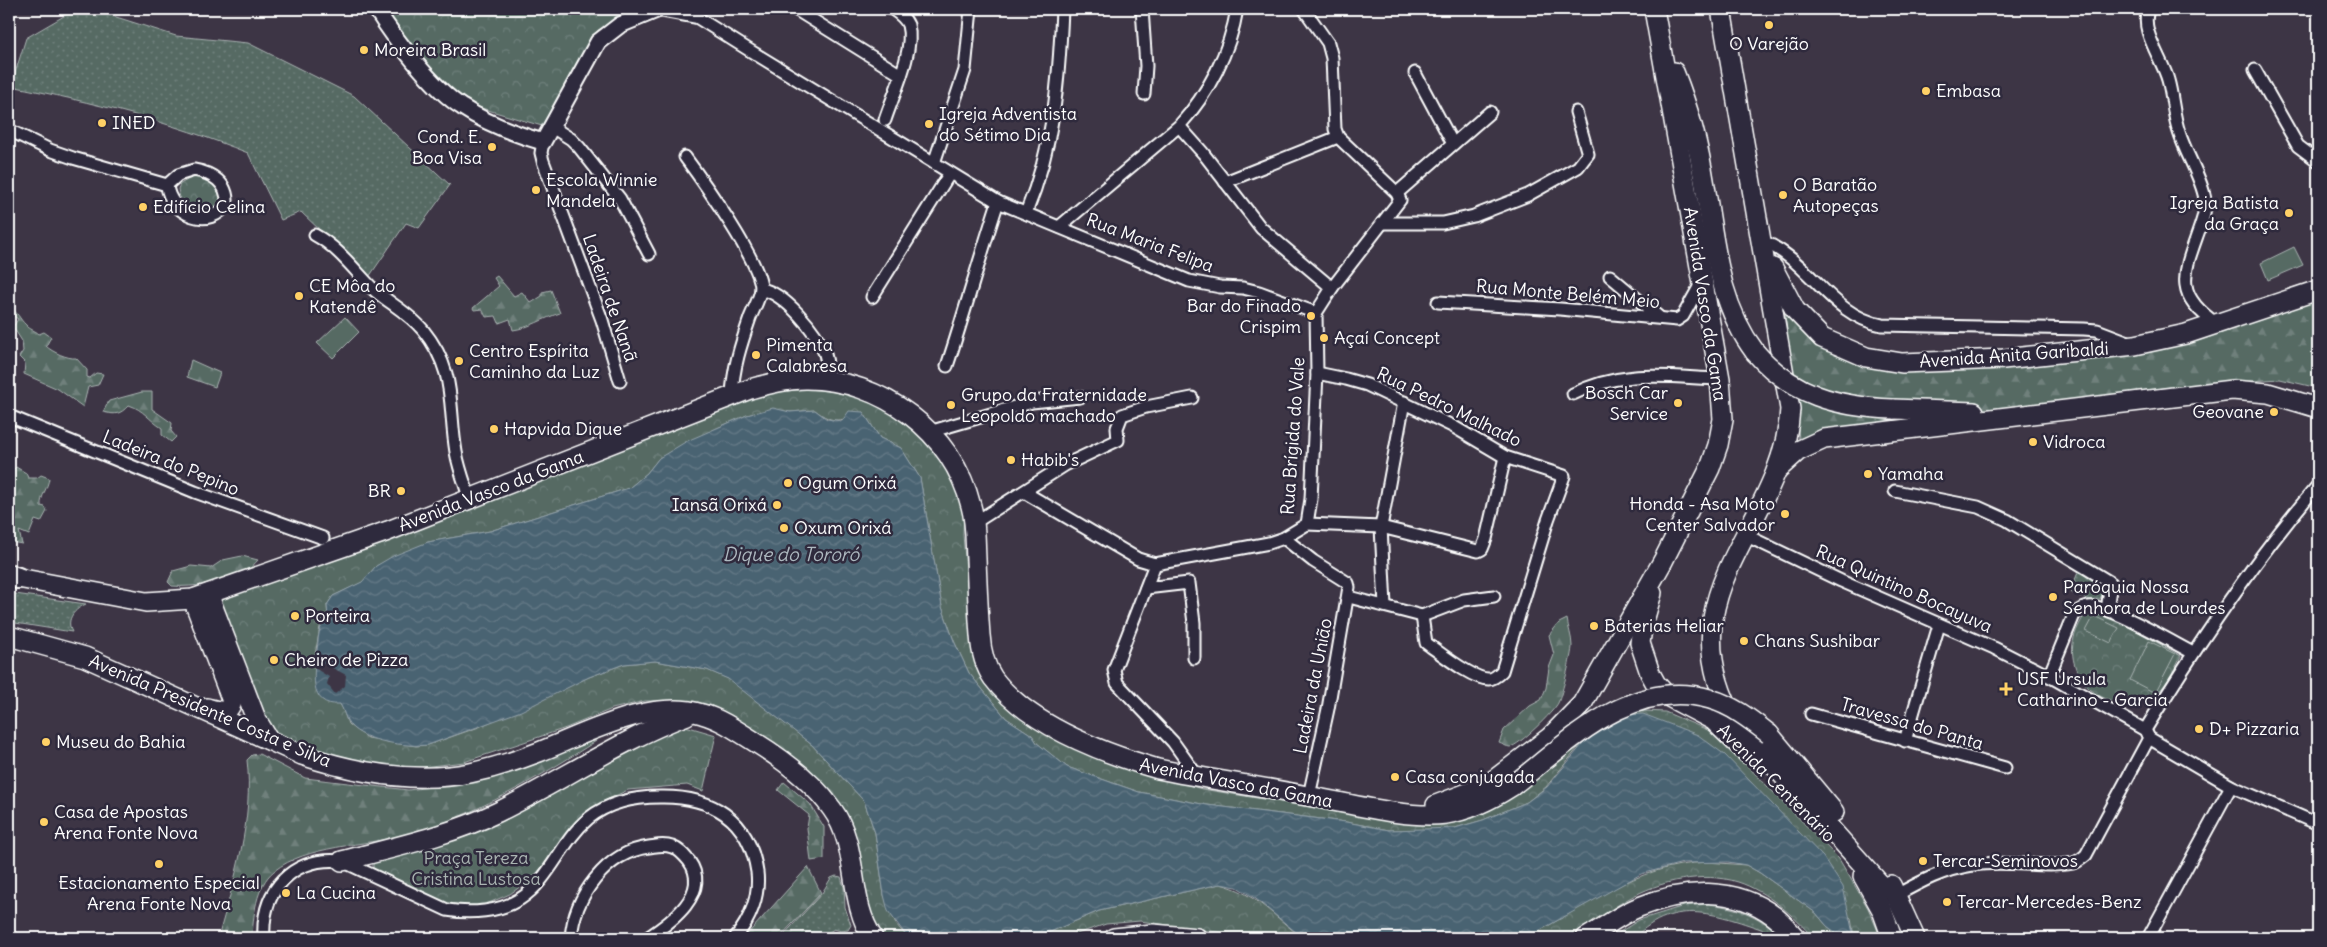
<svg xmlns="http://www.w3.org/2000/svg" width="2327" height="947" font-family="Delius,sans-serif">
	<defs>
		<pattern id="grass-dots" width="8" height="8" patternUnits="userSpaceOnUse" patternTransform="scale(1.25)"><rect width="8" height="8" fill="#566a64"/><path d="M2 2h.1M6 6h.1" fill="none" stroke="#6f807b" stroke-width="1.8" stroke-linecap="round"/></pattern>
		<pattern id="forest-firs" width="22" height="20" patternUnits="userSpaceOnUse" patternTransform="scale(1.25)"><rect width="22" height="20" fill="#566a64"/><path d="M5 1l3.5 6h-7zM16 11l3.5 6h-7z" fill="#6f807b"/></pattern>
		<pattern id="park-crowns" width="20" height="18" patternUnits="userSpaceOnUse" patternTransform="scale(1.25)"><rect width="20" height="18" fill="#566a64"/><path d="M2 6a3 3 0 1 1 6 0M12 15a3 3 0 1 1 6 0" fill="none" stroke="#6f807b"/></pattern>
		<pattern id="water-waves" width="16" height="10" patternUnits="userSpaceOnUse" patternTransform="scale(1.25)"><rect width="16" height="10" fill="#4a6372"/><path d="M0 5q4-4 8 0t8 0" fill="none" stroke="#657a87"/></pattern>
	</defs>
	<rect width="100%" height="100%" fill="#3d3545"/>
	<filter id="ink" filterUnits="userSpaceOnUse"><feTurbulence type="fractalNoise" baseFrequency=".02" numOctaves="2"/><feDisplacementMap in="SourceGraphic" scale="10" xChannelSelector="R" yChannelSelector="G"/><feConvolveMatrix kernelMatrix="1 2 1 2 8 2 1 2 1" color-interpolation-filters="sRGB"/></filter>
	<g filter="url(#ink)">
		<!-- grass -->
		<g fill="url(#grass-dots)" stroke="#aab4b2">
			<path d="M76 9H91L176 36 248 43 354 96 450 185 419 228 406 223 369 277 301 212 281 220 248 153C170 122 93 102 11 86L26 38Z"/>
			<path d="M2079 570 2105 588 2100 599 2089 600 2070 592Z"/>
			<path d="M9 592 15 594 86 604C75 609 65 619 72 632L9 622Z"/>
			<path d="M836 876 841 877 844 887 845 907 851 925 848 930 841 931 834 929 820 938H781L822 893 831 878Z"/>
			<path d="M1709 904C1745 909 1757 916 1785 938H1773L1767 931C1719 915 1675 896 1634 938H1610L1639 920 1684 906Z"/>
		</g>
		<!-- forest -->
		<g fill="url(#forest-firs)" stroke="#aab4b2">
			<path d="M497 276 514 296 522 292 531 303 542 296V292L551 290 560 313C544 318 529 328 513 330L510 319 499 323 496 316 486 317 482 309 474 310 473 308 499 286 494 278Z"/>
			<path d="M2318 297V388L2280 379 2179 386 2010 408 1799 439 1784 306 1848 358 2018 365Z"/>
			<path d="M9 308C18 311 19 319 26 325 30 330 35 330 39 334L44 332 51 337 46 346C52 352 68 359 76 358L87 370V377L90 378 96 373 103 374 98 385 88 387 83 407 58 389 24 374 25 363 19 357 23 351 22 341 13 327 18 319 9 313Z"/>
			<path d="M191 360 220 373 215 387 187 377Z"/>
			<path d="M142 392H152V409L172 423 171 431 176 437 171 442 162 435V428C149 420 144 410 129 405 120 415 115 415 103 412L109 401Z"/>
			<path d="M16 467 26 473 28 478H37L41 475 49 478C48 488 40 497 41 506L45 507 47 511 41 522 35 520 29 535 19 531 22 544 11 542 9 533V479L11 472Z"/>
			<path d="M242 556 258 560C255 563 251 568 247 571 228 582 193 588 172 586L168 582 173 571 191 566 211 568 223 560Z"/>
			<path d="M1567 619C1568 627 1572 637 1572 646 1572 655 1562 694 1558 703 1554 711 1519 746 1510 747 1507 747 1502 744 1499 743L1504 730 1530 706 1541 700 1546 688 1549 668 1554 655 1549 635 1559 623Z"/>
			<path d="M596 741C540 777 469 819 405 835 364 846 307 845 274 871 256 885 253 918 252 938H218C234 881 254 819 247 760L252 755 259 754 305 778 408 790 469 782 581 743Z"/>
			<path d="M784 782 810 804 824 827V859L811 861 807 828 809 815 778 790Z"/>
			<path d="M808 867 821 893 779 938H744Z"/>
		</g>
		<!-- park -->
		<g fill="url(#park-crowns)" stroke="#aab4b2">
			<path d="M389 9H643L598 30 555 119 542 126 461 102 404 42 389 14Z"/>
			<path d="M191 178C205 176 216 182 221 196L218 205C202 216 180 210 178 189L180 184Z"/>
			<path d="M807 389 837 392 867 400 889 412 911 427 947 466 964 505 963 535 973 652 978 670 992 692 1017 713 1066 745 1108 762 1202 789 1396 821 1452 823 1473 818 1496 807 1591 731 1625 713 1645 711 1665 712 1715 733 1839 859 1868 908 1881 938H1854L1851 918 1578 748 1546 787 1527 802 1483 820 1455 828 1425 830H1389L1346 822 1207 805 1139 792 1067 767 1037 743 1032 735 1006 718 969 673 954 641 942 607 920 478 901 448 880 438 863 412C841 421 834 425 815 410L790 412 773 409 747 415 717 428 659 458 647 473 629 488 490 531 428 542 376 566 363 582 333 596 327 605 328 618 320 627 313 667 342 707 348 724 353 728 368 738 416 746 428 745 479 727 589 677 624 664 655 661 707 670 729 679 812 745 864 801 875 833 884 895 896 924 908 938H875L833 807 701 707 671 701H645L612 709 566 728 464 762 414 768H361L255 729 213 598 752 398 777 392Z"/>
			<path d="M2092 610H2100L2181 656C2173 671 2166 688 2152 697 2147 700 2139 700 2133 701 2092 709 2059 665 2078 627 2082 619 2084 614 2092 610Z"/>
			<path d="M682 725 716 735 703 791 687 785 628 790 604 801 589 810 574 823 547 862 531 879 510 894 484 905 451 907 379 874 373 869V863L376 859Z"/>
			<path d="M1707 862 1746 865 1760 873 1816 913 1827 926 1843 938H1813C1795 916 1766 891 1738 882 1703 871 1659 881 1628 899 1608 910 1589 928 1567 937 1557 942 1537 938 1526 938 1589 905 1632 866 1707 862Z"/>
			<path d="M1220 884C1255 892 1275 918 1303 938H1259L1140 921 1106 924 1065 938H1036L1099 911Z"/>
		</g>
		<!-- pitch -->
		<g fill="#566a64" stroke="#aab4b2">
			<path d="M2294 247 2303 265 2268 280 2261 263Z"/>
			<path d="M345 317 359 332 333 358 317 343Z"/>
			<path d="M2094 616 2119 628 2111 643 2086 631Z"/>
			<path d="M2149 641 2175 654 2155 693 2130 680Z"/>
		</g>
		<!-- water -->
		<path fill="url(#water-waves)" stroke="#92a1aa" d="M773 408 790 412 815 410 827 419 842 421 849 411 863 412 880 438 901 448 920 478 942 607 954 641 969 673 1006 718 1032 735 1037 743 1067 767 1139 792 1207 805 1346 822 1389 830 1455 828 1483 820 1527 802 1547 787 1592 733 1627 715 1643 714 1698 735 1725 755 1823 857 1843 887 1854 938H1843L1827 926 1816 913 1760 873 1746 865 1728 862 1683 863 1641 874 1526 938H1303L1256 899 1237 887 1220 884 1099 911 1036 938H908L888 911 884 895 875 833 864 801 812 745 728 679 707 670 655 661 624 664 589 677 521 711 428 745C407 747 364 742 350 725 345 719 344 710 340 704 307 707 314 670 317 650 318 643 318 633 321 627 322 624 326 620 328 618L327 605 333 596 362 582 376 566 393 556 428 542 490 531 629 488 647 473 659 458 687 441 747 415Z"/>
		<!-- pier -->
		<path fill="#3d3545" d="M316 659 346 675 345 686 335 694 327 684 329 677 313 667Z"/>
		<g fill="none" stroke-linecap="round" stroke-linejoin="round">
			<defs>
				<g id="minor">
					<path d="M688 9 698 18 749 50 998 202 1189 281 1220 287 1243 288 1259 292 1316 313"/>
					<path d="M795 9 901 75"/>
					<path d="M1142 9 1146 66 1144 94"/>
					<path d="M2149 9C2138 28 2163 60 2168 80 2173 97 2173 115 2179 132 2186 155 2201 176 2205 199 2206 211 2202 222 2198 233 2183 275 2174 295 2217 324"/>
					<path d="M657 10 695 17"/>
					<path d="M2255 70 2298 146 2318 161"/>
					<path d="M1415 73 1453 144"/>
					<path d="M885 120C893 95 915 50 908 25 905 17 898 13 892 9"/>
					<path d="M1179 126 1203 153 1261 228 1332 288"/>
					<path d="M552 127 571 139 579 147 620 199 649 254"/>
					<path d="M9 130 50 150 73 158 167 185"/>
					<path d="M543 142 541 153 543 161 602 320 620 381"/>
					<path d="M685 157C702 180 762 264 761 289 760 298 753 310 750 318 741 344 733 368 732 396"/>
					<path d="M934 163 965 70 971 9"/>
					<path d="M194 170C212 173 228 183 227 203 211 232 169 214 167 185L178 175Z"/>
					<path d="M1225 182 1338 137"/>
					<path d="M1397 193 1490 112"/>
					<path d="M1026 213C1054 145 1059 82 1062 9"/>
					<path d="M1382 223H1443L1474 216 1528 195 1578 167 1588 154 1576 112"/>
					<path d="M1059 227 1179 126C1208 94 1230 52 1237 9"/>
					<path d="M315 235C339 248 354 270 373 289 389 303 409 313 423 330 457 372 448 405 456 452 459 469 465 484 470 500"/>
					<path d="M1762 241C1809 259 1830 316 1882 325L2084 329 2097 330 2131 343"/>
					<path d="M1610 276 1660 318"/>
					<path d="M761 289C784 293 817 331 825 354 828 363 827 372 826 381"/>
					<path d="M872 297 950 173"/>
					<path d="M1438 302 1560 309 1677 320 1683 316 1702 282"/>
					<path d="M947 366C965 312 980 256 998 202"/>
					<path d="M1317 373 1346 379 1367 385 1454 427 1505 457 1564 476 1548 520 1502 671C1499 674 1494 679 1489 679 1473 680 1439 652 1426 643L1422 616"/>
					<path d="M1573 394C1624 369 1665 377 1720 379"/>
					<path d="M9 416 195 492 323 538"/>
					<path d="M929 432 1032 402 1080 397"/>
					<path d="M1895 491 1978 507 2007 520 2111 583 2107 609"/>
					<path d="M1024 492 1138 559 1155 564 1269 543 1284 538 1307 524 1311 499 1317 373 1316 313 1332 288 1400 200 1397 193 1338 137 1335 129 1332 58 1328 43 1304 9"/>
					<path d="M974 523 1065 465 1118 440 1117 428 1122 415 1146 407 1192 398"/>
					<path d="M1307 524 1381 527 1478 551 1482 549 1486 539 1505 457"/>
					<path d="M1745 535 1841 581 1994 648 2049 676 2145 730 2149 738 2231 786 2318 824"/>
					<path d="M1284 538 1313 561 1348 583 1349 587 1328 709 1309 796"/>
					<path d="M1155 564 1114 670 1117 683 1173 742 1198 777"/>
					<path d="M1146 588 1189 583 1194 623V658"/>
					<path d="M1349 597 1422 616 1464 600 1494 596"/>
					<path d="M1385 606 1381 527 1404 402"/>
					<path d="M2049 676 2074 615C2080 609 2085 606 2094 607 2114 608 2172 642 2193 653"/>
					<path d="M1811 714 2005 768"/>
					<path d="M2145 730C2197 645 2253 561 2318 485"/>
					<path d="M1905 741 1939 625"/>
					<path d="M1895 896C1920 882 1944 869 1973 865 2006 859 2043 869 2073 863 2078 862 2081 859 2086 855L2149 738"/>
					<path d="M264 938C261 890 293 856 342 861L447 910C471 914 499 912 520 899 551 879 561 841 589 818 609 802 635 797 660 797 711 796 749 818 757 872 760 896 750 920 735 938"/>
					<path d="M571 938C574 897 606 852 649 847 657 846 664 844 672 847 679 849 684 855 689 861 712 893 670 923 647 938"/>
					<path d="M2148 938 2231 786"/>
				</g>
				<path id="tertiary" d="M376 9C394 38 433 89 462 107 486 123 515 134 543 142L598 42 620 25 659 9"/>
				<g id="primary">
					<path d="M1721 9 1790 409C1783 530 1660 590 1736 723L1881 885 1895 896"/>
					<path d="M1674 72C1689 109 1699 147 1705 186 1715 244 1718 303 1755 352"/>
					<path d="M1773 268 1795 310 1822 338 1866 357 1902 363 2003 359 2135 345 2186 334 2318 290"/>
					<path d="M1893 409 1974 412"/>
					<path d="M1778 469 1798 451 1824 439 2232 390 2268 393 2318 408"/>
					<path d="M9 578H18L146 602 193 599 388 531 750 389C768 384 786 379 806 379 881 379 953 432 971 506 976 523 975 541 976 559 977 584 978 609 980 635 981 650 984 665 993 678 1028 725 1103 753 1158 769 1207 779 1257 786 1307 796 1348 803 1405 819 1446 814 1471 810 1492 799 1512 786"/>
					<path d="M1652 593 1642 628 1640 643 1650 673 1656 684 1667 696 1713 720 1748 754"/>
					<path d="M208 594 256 719 269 740"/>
					<path d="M193 599 232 701C229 715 218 711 207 708"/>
					<path d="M9 636 85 657 302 755C356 773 414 784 470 773 494 768 516 761 539 752 585 734 651 698 702 714 721 719 739 732 755 742 784 760 813 782 832 809 860 847 847 900 873 938"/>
					<path d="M1769 734 1834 812"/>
					<path d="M1436 805 1486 786 1550 737 1582 704 1663 561 1710 468 1718 445 1723 419 1720 379 1654 9"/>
					<path d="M342 861C395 847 448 836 498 812 561 781 620 740 687 715"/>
					<path d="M1863 876 1882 910 1892 938"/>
					<path d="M1891 885 1915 938"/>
					<path d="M1114 938 1153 934 1197 938"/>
					<path d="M1586 938C1603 928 1621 914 1639 907 1683 889 1735 886 1774 916 1782 922 1789 931 1796 938"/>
				</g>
				<path id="trunk" d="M9 575 18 578"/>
			</defs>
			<!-- minor casing -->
			<use href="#minor" stroke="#fff" stroke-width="15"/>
			<!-- tertiary casing -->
			<use href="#tertiary" stroke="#fff" stroke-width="19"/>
			<!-- primary casing -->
			<use href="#primary" stroke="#fff" stroke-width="22"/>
			<!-- trunk casing -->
			<use href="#trunk" stroke="#fff" stroke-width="24"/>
			<!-- minor -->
			<use href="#minor" stroke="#2f2a3d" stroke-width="11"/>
			<!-- tertiary -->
			<use href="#tertiary" stroke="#2f2a3d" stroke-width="15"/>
			<!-- primary -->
			<use href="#primary" stroke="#2f2a3d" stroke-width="19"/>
			<!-- trunk -->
			<use href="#trunk" stroke="#2f2a3d" stroke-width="20"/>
			<defs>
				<g id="primary-bridge">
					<path d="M1755 352C1792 395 1837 407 1893 409"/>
					<path d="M1512 786C1568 743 1632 676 1710 699 1732 705 1751 720 1769 734"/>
				</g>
			</defs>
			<!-- primary-bridge casing -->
			<use href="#primary-bridge" stroke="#fff" stroke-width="22" stroke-linecap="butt"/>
			<!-- primary-bridge -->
			<use href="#primary-bridge" stroke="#2f2a3d" stroke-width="19"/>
		</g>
	</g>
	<!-- markers -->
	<g fill="#ffd166" stroke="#2f2a3d" stroke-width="2">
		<circle cx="1769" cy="25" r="5"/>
		<circle cx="364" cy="50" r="5"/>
		<circle cx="1926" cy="91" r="5"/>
		<circle cx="102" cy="123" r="5"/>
		<circle cx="929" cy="124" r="5"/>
		<circle cx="492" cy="147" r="5"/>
		<circle cx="536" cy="190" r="5"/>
		<circle cx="1783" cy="195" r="5"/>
		<circle cx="143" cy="207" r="5"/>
		<circle cx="2289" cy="213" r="5"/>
		<circle cx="299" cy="296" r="5"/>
		<circle cx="1311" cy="316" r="5"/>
		<circle cx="1324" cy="338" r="5"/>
		<circle cx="756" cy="355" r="5"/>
		<circle cx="459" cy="361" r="5"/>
		<circle cx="1678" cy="403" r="5"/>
		<circle cx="951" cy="405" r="5"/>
		<circle cx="2274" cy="412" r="5"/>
		<circle cx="494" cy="429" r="5"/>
		<circle cx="2033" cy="442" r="5"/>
		<circle cx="1011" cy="460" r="5"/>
		<circle cx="1868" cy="474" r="5"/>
		<circle cx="788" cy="483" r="5"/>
		<circle cx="401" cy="491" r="5"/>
		<circle cx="777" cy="505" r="5"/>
		<circle cx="1785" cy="514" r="5"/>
		<circle cx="784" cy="528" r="5"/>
		<circle cx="2053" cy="597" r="5"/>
		<circle cx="295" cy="616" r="5"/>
		<circle cx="1594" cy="626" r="5"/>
		<circle cx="1744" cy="641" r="5"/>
		<circle cx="274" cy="660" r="5"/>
		<path d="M2003.5 681.5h5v5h5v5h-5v5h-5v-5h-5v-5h5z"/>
		<circle cx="2199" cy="729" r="5"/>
		<circle cx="46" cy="742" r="5"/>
		<circle cx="1395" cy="777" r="5"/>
		<circle cx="44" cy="822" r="5"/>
		<circle cx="1923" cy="861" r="5"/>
		<circle cx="159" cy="864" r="5"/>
		<circle cx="286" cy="893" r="5"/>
		<circle cx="1947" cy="902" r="5"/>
	</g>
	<g text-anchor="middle" stroke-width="5" stroke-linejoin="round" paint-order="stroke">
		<!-- poi labels -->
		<g font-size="18" fill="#fff" stroke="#2f2a3d" text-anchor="start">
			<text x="1769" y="50" text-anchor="middle">O Varejão</text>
			<text x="374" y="56">Moreira Brasil</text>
			<text x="1936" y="97">Embasa</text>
			<text x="939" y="120">Igreja Adventista<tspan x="939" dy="21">do Sétimo Dia</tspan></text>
			<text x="112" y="129">INED</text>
			<text x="482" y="143" text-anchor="end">Cond. E.<tspan x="482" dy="21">Boa Visa</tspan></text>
			<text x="546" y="186">Escola Winnie<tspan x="546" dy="21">Mandela</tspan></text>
			<text x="1793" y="191">O Baratão<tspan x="1793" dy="21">Autopeças</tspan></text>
			<text x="2279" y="209" text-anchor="end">Igreja Batista<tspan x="2279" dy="21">da Graça</tspan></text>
			<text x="153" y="213">Edifício Celina</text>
			<text x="309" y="292">CE Môa do<tspan x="309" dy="21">Katendê</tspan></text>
			<text x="1301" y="312" text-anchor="end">Bar do Finado<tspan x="1301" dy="21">Crispim</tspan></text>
			<text x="1334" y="344">Açaí Concept</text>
			<text x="766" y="351">Pimenta<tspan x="766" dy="21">Calabresa</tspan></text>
			<text x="469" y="357">Centro Espírita<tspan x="469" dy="21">Caminho da Luz</tspan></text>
			<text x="1668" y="399" text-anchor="end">Bosch Car<tspan x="1668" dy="21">Service</tspan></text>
			<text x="961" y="401">Grupo da Fraternidade<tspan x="961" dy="21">Leopoldo machado</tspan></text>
			<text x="2264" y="418" text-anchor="end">Geovane</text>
			<text x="504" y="435">Hapvida Dique</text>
			<text x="2043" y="448">Vidroca</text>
			<text x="1021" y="466">Habib's</text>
			<text x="1878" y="480">Yamaha</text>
			<text x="798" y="489">Ogum Orixá</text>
			<text x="391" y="497" text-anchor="end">BR</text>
			<text x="1775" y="510" text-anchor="end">Honda - Asa Moto<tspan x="1775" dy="21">Center Salvador</tspan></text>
			<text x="767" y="511" text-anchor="end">Iansã Orixá</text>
			<text x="794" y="534">Oxum Orixá</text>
			<text x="2063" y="593">Paróquia Nossa<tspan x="2063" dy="21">Senhora de Lourdes</tspan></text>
			<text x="305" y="622">Porteira</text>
			<text x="1604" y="632">Baterias Heliar</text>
			<text x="1754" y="647">Chans Sushibar</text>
			<text x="284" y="666">Cheiro de Pizza</text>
			<text x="2017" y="685">USF Ursula<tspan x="2017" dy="21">Catharino - Garcia</tspan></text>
			<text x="2209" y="735">D+ Pizzaria</text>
			<text x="56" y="748">Museu do Bahia</text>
			<text x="1405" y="783">Casa conjugada</text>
			<text x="54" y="818">Casa de Apostas<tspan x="54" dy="21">Arena Fonte Nova</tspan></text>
			<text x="1933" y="867">Tercar-Seminovos</text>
			<text x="159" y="889" text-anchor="middle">Estacionamento Especial<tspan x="159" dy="21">Arena Fonte Nova</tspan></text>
			<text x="296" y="899">La Cucina</text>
			<text x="1957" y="908">Tercar-Mercedes-Benz</text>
		</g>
		<!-- street labels -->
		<g font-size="18" fill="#fff" stroke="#2f2a3d">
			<text transform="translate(1150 243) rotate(21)" y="6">Rua Maria Felipa</text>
			<text transform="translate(1568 294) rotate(5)" y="6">Rua Monte Belém Meio</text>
			<text transform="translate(610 298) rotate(71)" y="6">Ladeira de Nanã</text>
			<text transform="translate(1705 304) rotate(81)" y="6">Avenida Vasco da Gama</text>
			<text transform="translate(2014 355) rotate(-4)" y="6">Avenida Anita Garibaldi</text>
			<text transform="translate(1449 407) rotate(26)" y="6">Rua Pedro Malhado</text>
			<text transform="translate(1293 436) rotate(-86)" y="6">Rua Brígida do Vale</text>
			<text transform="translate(171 463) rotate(22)" y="6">Ladeira do Pepino</text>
			<text transform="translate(491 491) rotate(-21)" y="6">Avenida Vasco da Gama</text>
			<text transform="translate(1904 589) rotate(24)" y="6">Rua Quintino Bocayuva</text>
			<text transform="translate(1313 686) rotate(-79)" y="6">Ladeira da União</text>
			<text transform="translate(210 711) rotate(23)" y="6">Avenida Presidente Costa e Silva</text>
			<text transform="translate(1912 724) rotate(16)" y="6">Travessa do Panta</text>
			<text transform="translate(1236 783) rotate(11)" y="6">Avenida Vasco da Gama</text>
			<text transform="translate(1776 783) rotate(45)" y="6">Avenida Centenário</text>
		</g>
		<!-- park labels -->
		<g font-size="18" fill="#aab4b2" stroke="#2f2a3d">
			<text x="476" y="864">Praça Tereza<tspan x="476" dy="21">Cristina Lustosa</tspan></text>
		</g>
		<!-- water labels -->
		<g font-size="19" font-style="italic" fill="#aeb9c0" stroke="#2f2a3d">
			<text x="791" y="561">Dique do Tororó</text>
		</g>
	</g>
	<!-- margin -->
	<rect width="2327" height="947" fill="none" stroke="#2f2a3d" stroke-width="30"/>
	<rect x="15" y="15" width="2297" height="917" fill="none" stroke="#fff" stroke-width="2" filter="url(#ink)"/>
</svg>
